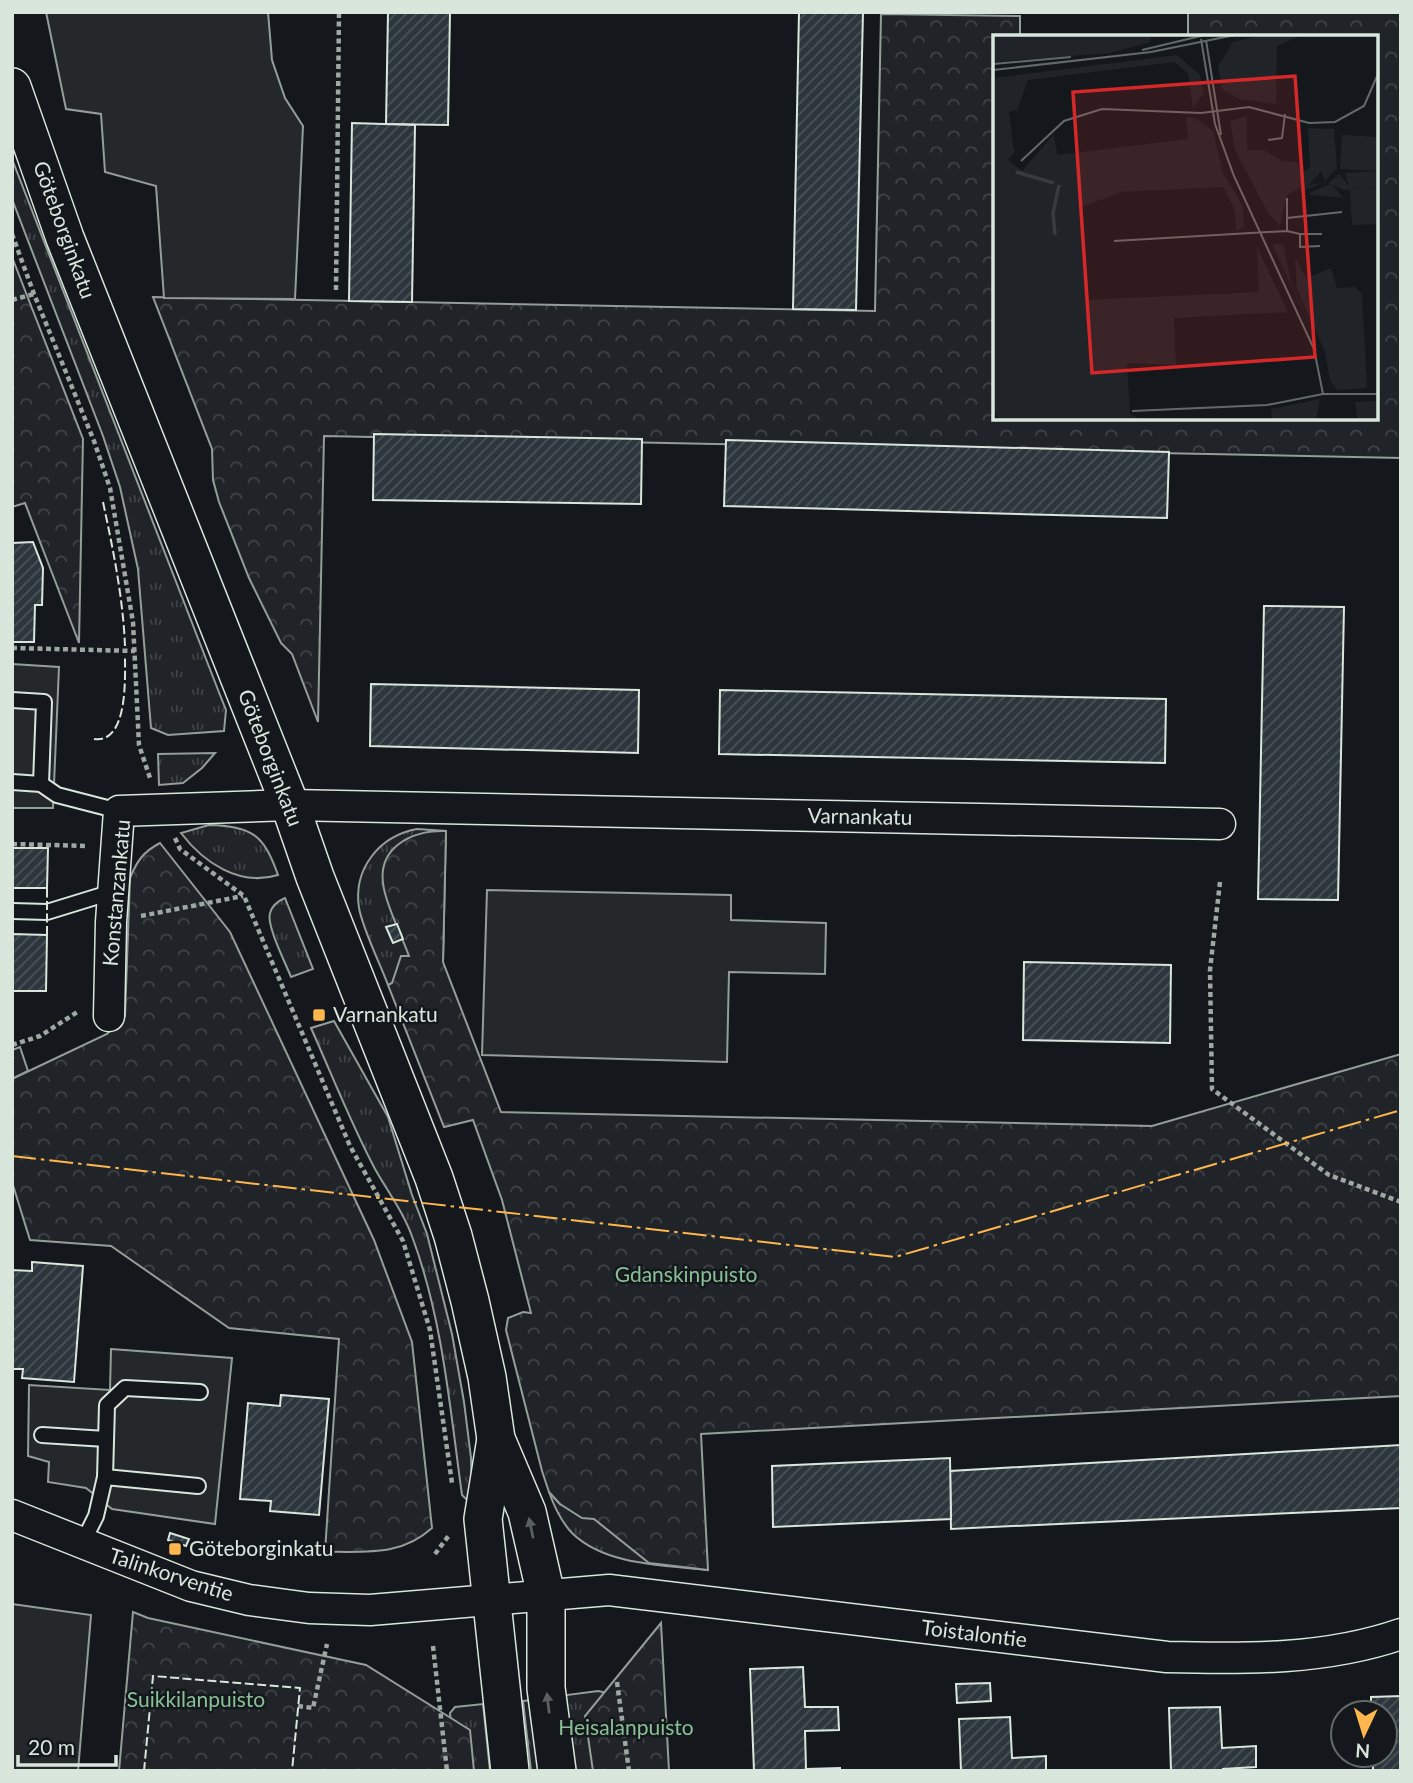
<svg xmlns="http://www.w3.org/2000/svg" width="1413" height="1783" font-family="Lato,sans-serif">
	<defs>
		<pattern id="grass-tufts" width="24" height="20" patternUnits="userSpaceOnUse" patternTransform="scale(1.75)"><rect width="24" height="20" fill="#202428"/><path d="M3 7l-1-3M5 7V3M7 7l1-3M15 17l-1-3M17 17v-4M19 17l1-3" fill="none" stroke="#404447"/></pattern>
		<pattern id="forest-crowns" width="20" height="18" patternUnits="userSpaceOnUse" patternTransform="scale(1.75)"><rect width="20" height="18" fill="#202428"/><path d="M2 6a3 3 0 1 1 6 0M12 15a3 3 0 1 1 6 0" fill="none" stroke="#404447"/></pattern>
		<pattern id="building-hatch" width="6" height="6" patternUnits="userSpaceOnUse" patternTransform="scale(1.75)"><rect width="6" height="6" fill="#2c363c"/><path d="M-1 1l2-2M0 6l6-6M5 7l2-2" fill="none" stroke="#4a5358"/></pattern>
	</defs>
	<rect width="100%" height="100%" fill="#14181c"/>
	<!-- grass -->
	<g fill="url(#grass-tufts)" stroke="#939e99" stroke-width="2">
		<path d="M12 159 220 695 226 710 224 731 168 735 151 728 138 569 120 487 103 436 12 199Z"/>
		<path d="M215 753 202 768 183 783 159 785 158 754Z"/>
		<path d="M209 825C252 826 264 835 278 875 239 887 203 862 181 833Z"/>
		<path d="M417 829 446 831 443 962 388 985C380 963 363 930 359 908 353 869 379 836 417 829Z"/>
		<path d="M285 898 313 969 291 977C286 964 266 925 270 913 272 906 278 901 285 898Z"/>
		<path d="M334 1021 388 1117 412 1195 427 1234 452 1334 464 1402 471 1458 472 1497 469 1500 466 1499 462 1495C450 1409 443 1321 413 1239 404 1213 388 1192 375 1169 351 1124 332 1075 311 1028Z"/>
		<path d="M20 1047 28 1071 12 1079V1050Z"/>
		<path d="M549 1492 560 1504 621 1520 708 1570C665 1565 607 1566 573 1534 562 1523 554 1506 549 1492Z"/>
		<path d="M598 1691 608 1693 619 1771H569L559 1696Z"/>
		<path d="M538 1699 546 1771H531L523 1701Z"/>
		<path d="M483 1704 490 1771H456L450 1713 455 1707Z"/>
	</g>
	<!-- forest -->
	<g fill="url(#forest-crowns)" stroke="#939e99" stroke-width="2">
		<path d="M1188 12H1401V458L324 436 318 722 292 654 281 643 249 578 219 502 213 480 212 449 153 297 875 311 881 14 1020 16V37H995V418H1376V37H1188Z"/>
		<path d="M12 257 83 439 79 643 25 503 12 507Z"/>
		<path d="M446 831 443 962 501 1112 1152 1126 1401 1054V1396L701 1434 708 1570 649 1563 594 1519 582 1518 560 1504 549 1492 542 1471 506 1330 508 1318 523 1312 531 1313 502 1200 473 1120 444 1127 388 985 392 983 401 956H409C401 934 389 912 384 889 375 848 411 830 446 831Z"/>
		<path d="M160 843 230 932 374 1240 412 1342 432 1528C400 1557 365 1551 325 1552L339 1339 229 1328 111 1246 30 1240 12 1182V1079L107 1034 125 1016 130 878C137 861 143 852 160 843Z"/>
		<path d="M133 1612 148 1618 366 1665 470 1730 474 1771H119Z"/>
		<path d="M661 1623 669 1771H593L585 1716Z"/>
	</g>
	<!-- parking -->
	<g fill="#24282b" stroke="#939e99" stroke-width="2">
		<path d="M46 12H268L272 60 285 98 303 126 295 299 164 298 156 186 105 172 101 114 66 109Z"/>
		<path d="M12 664 59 667 53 808H12Z"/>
		<path d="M487 890 731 895V920L826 923 825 974 729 972 727 1062 482 1055Z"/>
		<path d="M111 1349 232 1358 215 1524 112 1509 86 1488 48 1482 49 1462 28 1456 29 1385 110 1390Z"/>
		<path d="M12 1604 91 1615 78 1771H12Z"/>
	</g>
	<!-- building -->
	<g fill="url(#building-hatch)" stroke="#d8e6dc" stroke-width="2">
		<path d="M388 12H450L448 125 386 124Z"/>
		<path d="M799 12H863L856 310 793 309Z"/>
		<path d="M352 123 415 125 412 302 349 301Z"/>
		<path d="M374 434 642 439 641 504 373 500Z"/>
		<path d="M726 440 1169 452 1167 518 724 506Z"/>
		<path d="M33 542 43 568 42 605H35L34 642H12V543Z"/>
		<path d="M1264 606 1344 607 1338 900 1258 899Z"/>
		<path d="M371 684 639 690 638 753 370 746Z"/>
		<path d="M720 690 1166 699 1165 763 719 754Z"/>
		<path d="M12 848H48L47 888H12Z"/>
		<path d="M397 924 403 939 393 943 386 927Z"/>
		<path d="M12 934 47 935 46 991H12Z"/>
		<path d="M1024 962 1171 965 1170 1043 1023 1040Z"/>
		<path d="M32 1262 83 1266 74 1382 22 1378 23 1369H12V1270L32 1271Z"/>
		<path d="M281 1395 329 1399 319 1515 270 1511 271 1501 240 1499 248 1403 280 1406Z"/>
		<path d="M1401 1445V1508L951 1529 950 1471Z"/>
		<path d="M950 1458 951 1519 773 1527 772 1466Z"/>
		<path d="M170 1533 189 1539 186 1546 168 1540Z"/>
		<path d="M803 1667 805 1707H838L839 1730 805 1731 806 1769 840 1768V1771H754L750 1669Z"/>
		<path d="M990 1683 991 1701 957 1703 956 1684Z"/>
		<path d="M1401 1696V1771H1373V1755H1385V1713H1371V1697Z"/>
		<path d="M1220 1707 1222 1748 1256 1746V1767L1223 1769V1771H1171L1169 1708Z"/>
		<path d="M1010 1717 1012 1758 1046 1756V1771H961L959 1719Z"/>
	</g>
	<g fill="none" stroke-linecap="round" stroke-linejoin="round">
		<defs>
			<g id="service">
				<path d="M12 700 44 702 41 784 57 795 119 811"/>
				<path d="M12 782 41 784"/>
				<path d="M12 911 47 912 112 892"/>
				<path d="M42 1435 106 1439"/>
				<path d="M105 1477 198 1486"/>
				<path d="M82 1544 96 1516 105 1477 107 1405 125 1388 200 1392"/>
			</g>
			<g id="minor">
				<path d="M109 1016 111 922 119 811 290 805 1220 824"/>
				<path d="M12 1515 191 1586 249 1600 309 1608 370 1610 609 1590 1167 1657C1246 1659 1326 1660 1401 1634"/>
			</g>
			<g id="tertiary">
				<path d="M12 87 65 238 290 805 315 877 434 1178 453 1236 470 1301 487 1377 496 1439 527 1512 546 1595V1688L557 1771"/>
				<path d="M496 1439 483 1519 510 1771"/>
			</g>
		</defs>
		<!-- service casing -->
		<use href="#service" stroke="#d8e6dc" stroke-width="18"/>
		<!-- minor casing -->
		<use href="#minor" stroke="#d8e6dc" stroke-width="33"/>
		<!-- tertiary casing -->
		<use href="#tertiary" stroke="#d8e6dc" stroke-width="40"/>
		<!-- path -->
		<g stroke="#9da8a2" stroke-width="4.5" stroke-dasharray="5 3.5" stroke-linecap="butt">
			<path d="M12 234 34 294 94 441 110 488 133 622 139 745 150 778"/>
			<path d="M336 290 339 12"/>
			<path d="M12 300 34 294"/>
			<path d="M12 648 135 651"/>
			<path d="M175 838 180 849 244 896 350 1146 403 1241 430 1330 452 1483"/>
			<path d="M12 844 88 846"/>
			<path d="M1220 882 1210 970 1212 1089 1329 1175 1401 1202"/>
			<path d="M141 916 243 896"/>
			<path d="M12 1045 40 1036 79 1011"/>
			<path d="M435 1554 450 1534"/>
			<path d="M433 1646 447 1771"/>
			<path d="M617 1682 629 1771"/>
			<path d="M298 1706 313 1708 327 1644"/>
		</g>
		<!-- service -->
		<use href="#service" stroke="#14181c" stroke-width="14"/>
		<!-- minor -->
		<use href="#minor" stroke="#14181c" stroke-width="30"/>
		<!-- tertiary -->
		<use href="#tertiary" stroke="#14181c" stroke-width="37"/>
		<!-- fence -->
		<g stroke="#d8e6dc" stroke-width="2" stroke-dasharray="9 3.5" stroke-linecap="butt">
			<path d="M103 502C113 549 123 597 125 646"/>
			<path d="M94 739C128 744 125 678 125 657"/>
			<path d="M47 935V888"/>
			<path d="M144 1771 153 1676 300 1688 292 1771"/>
		</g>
		<!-- power -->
		<path stroke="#ffb74d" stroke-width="2" stroke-dasharray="24 5 3.5 5" stroke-linecap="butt" d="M12 1156 895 1257 1401 1110"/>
	</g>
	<!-- one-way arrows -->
	<defs><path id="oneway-solid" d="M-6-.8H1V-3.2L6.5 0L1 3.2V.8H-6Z" transform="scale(1.75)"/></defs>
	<g fill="#59605f">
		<use href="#oneway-solid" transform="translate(531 1528) rotate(-102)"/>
		<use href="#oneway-solid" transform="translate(548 1703) rotate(-97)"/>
	</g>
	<!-- markers -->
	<g fill="#ffb74d" stroke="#14181c" stroke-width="2.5">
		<rect x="312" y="1008" width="14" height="14" rx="3.5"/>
		<rect x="168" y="1542" width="14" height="14" rx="3.5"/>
	</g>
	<g text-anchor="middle" stroke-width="5" stroke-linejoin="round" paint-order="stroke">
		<!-- street labels -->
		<g font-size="21" fill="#d8e6dc" stroke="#14181c">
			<text transform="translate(64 230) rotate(70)" y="7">Göteborginkatu</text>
			<text transform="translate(270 758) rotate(69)" y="7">Göteborginkatu</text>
			<text transform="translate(860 817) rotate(1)" y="7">Varnankatu</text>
			<text transform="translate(117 893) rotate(-85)" y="7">Konstanzankatu</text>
			<text transform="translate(171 1575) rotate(18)" y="7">Talinkorventie</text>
			<text transform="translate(974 1634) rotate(7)" y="7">Toistalontie</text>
		</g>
		<!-- poi labels -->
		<g font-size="21" fill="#d8e6dc" stroke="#14181c" text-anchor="start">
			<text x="333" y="1022">Varnankatu</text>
			<text x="189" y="1556">Göteborginkatu</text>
		</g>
		<!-- park labels -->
		<g font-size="21" fill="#8ac095" stroke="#14181c">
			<text x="686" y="1282">Gdanskinpuisto</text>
			<text x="196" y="1707">Suikkilanpuisto</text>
			<text x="626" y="1735">Heisalanpuisto</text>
		</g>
	</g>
	<!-- overview -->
	<g transform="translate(993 35)">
		<rect width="385" height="385" fill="#14181c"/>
		<path d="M315 93 341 94 344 133 332 146 328 136 316 150 329 148 307 157 310 151 268 125 304 127 308 138 317 133ZM385 136V152L351 155 335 148 346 139 356 151 352 138ZM279 209H290L298 247 329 317Z" fill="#202428"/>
		<path d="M0 0H182L157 3 158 7 117 18 0 27ZM269 0H309L284 11 283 69 246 64 229 54 225 31 240 7ZM184 20 207 40 211 58 200 73 195 38 181 27 35 45 24 75 16 77 21 118 15 125 29 136 61 99 64 120 195 104 193 82 202 83 220 96 230 138 250 171 251 192 243 196 242 175 230 152 128 157 89 172 93 265 266 257 264 212 295 277 181 283 183 330 134 328 137 379 148 385H7L0 375V43ZM254 81V115H271L291 127H304L308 138 310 151 294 160 287 191 275 178 242 115 237 86ZM338 149 351 163 317 160V157ZM385 152V189L359 190 357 154ZM302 222 313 243 338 233 344 253 362 252 369 259 374 353 344 355 337 345 332 317 304 254ZM327 364 323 385H279L278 374ZM385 366V385H365L362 367Z" fill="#202428"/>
		<path d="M349 100 385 102V136L347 134Z" fill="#202428"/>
		<path fill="none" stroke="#363b3e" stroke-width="3.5" d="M23 137 61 148M62 200 60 178 66 150"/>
		<path fill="none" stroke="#626a69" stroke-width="2" d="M208 4 222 89 241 141 321 314 330 359M213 5 228 100M149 15 212 0M0 29 78 22M0 35 158 17 242 0M275 105 289 103 292 79M28 126 71 86 109 74 208 78 256 72 316 88 342 87 371 71 385 39M294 183 349 177M294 196 307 199V212L327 211M307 199H329M121 206 294 196V163M139 376 274 370 330 359H385"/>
		<path fill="#d62828" fill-opacity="0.15" stroke="#d62828" stroke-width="3.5" d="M302 41 322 322 99 338 80 57Z"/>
		<rect width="385" height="385" fill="none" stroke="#d8e6dc" stroke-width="3.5"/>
	</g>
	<!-- border -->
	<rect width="1413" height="1783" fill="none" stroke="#d8e6dc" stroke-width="28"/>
	<!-- north arrow -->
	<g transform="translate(1364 1734) rotate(184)"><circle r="33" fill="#14181c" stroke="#626a69" stroke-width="2"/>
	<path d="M0-5L12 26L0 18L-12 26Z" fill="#ffb74d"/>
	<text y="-10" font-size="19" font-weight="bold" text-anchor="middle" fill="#d8e6dc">N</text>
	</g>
	<!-- scale -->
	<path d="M18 1755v10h98v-10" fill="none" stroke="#d8e6dc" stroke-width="3.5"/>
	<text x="28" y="1755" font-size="21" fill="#d8e6dc" stroke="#14181c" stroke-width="5" paint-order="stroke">20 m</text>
</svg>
